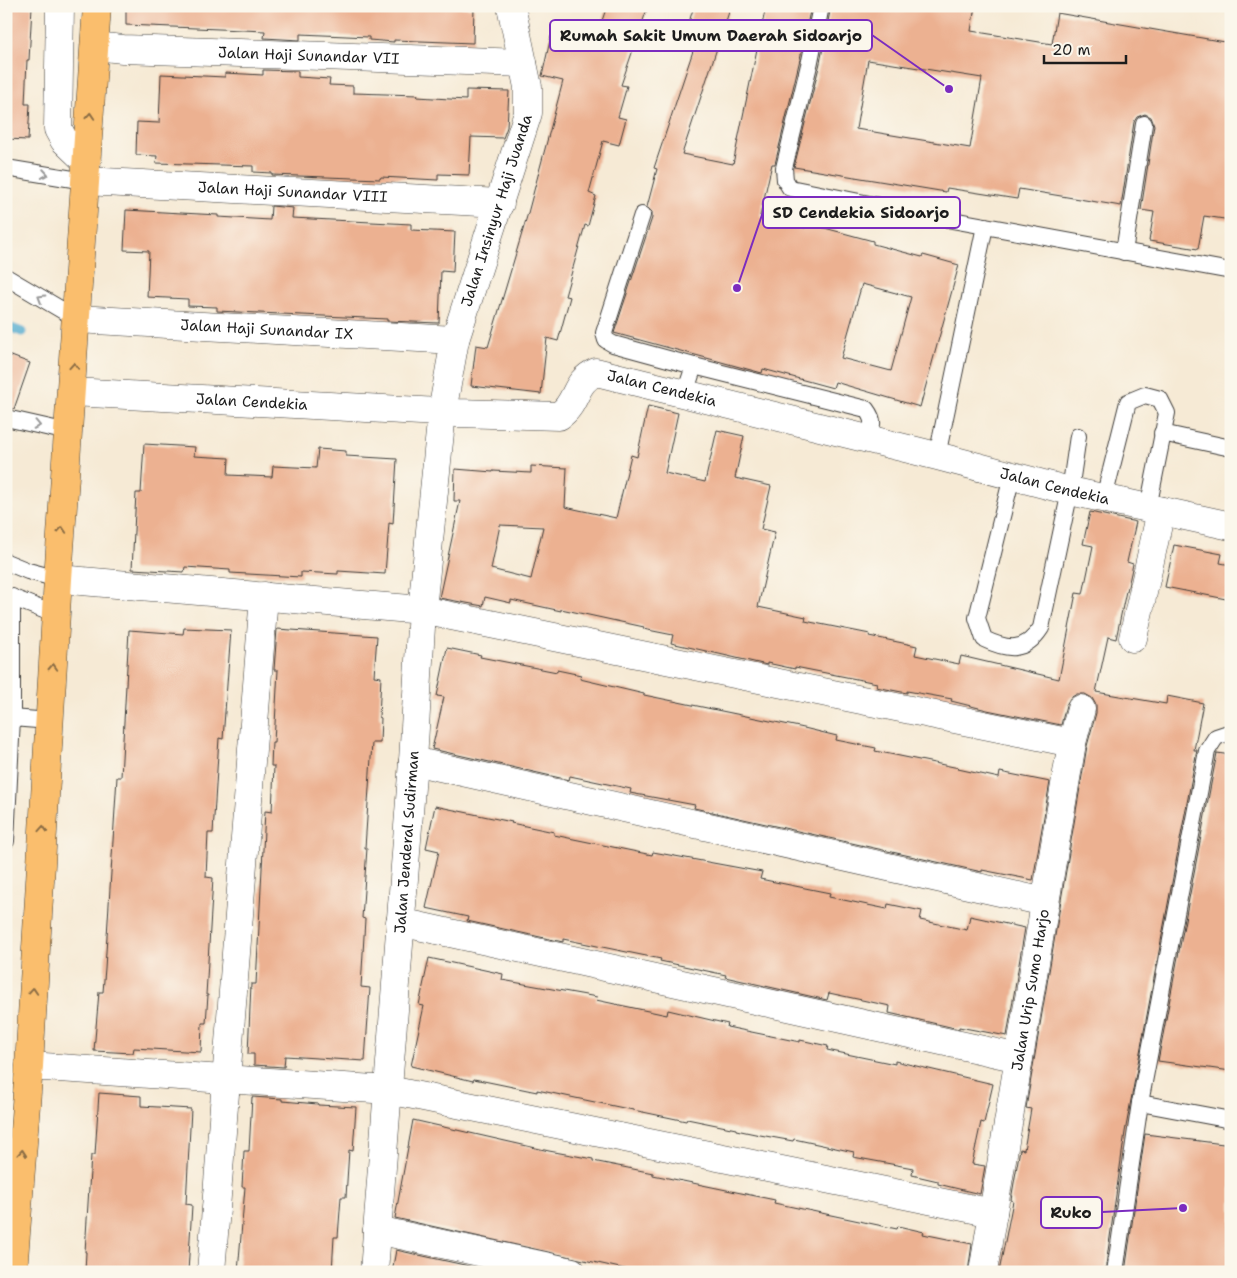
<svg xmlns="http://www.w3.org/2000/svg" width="1237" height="1278" font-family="'Shantell Sans',sans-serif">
	<rect width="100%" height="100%" fill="#fbf7ec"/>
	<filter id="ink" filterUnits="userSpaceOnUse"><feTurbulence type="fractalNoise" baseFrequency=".02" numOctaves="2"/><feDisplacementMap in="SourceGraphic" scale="10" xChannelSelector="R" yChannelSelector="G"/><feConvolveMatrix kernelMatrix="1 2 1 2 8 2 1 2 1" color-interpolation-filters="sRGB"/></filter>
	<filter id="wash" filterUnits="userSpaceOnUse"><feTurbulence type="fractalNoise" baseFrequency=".0096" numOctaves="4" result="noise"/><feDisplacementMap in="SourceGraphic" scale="20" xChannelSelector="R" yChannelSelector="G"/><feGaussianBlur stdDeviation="1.12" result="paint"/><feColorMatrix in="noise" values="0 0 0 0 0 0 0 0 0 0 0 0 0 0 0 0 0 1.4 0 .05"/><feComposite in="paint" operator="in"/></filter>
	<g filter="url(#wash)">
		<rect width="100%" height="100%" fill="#f6ead5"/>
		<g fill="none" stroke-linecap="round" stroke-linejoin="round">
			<!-- stream -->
			<path stroke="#52abcf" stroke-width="9" d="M6 326 22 332"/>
		</g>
		<g id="blocks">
			<!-- building -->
			<g fill="#ecb191" fill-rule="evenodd">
				<path d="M6 6 32 7 29 60H27L25 104H30L28 140 6 139Z"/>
				<path d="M126 6H435L474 8 473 43 394 40V42L369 40V37L300 34V40L264 38 265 31 126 25Z"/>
				<path d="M607 6H648L621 85 627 86 618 117 626 119 619 145 603 141 589 193 596 196 588 226 585 225 565 296 570 297 558 341 547 338 541 394 471 386 476 345 488 347 528 213 563 81 542 76 551 36 593 47Z"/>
				<path d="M694 6H731L682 154 733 164 766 6H811L800 59 775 164H772L760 216 805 228 806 223 873 241V244L922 257 923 255 959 265 920 407 835 382 833 388 763 369 762 373 614 333 652 218V212L647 207 657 169 654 168 697 39 685 35ZM862 284 911 297 891 371 841 358Z"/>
				<path d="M831 6H975L971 31 1052 44 1057 13 1231 43V220L1204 216 1198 249 1149 241 1154 212 1141 210 1154 125 1151 117 1145 114 1137 117 1134 122 1121 206 1019 189 1017 199 947 188 946 192 794 167 820 63ZM868 60 982 78 970 148 856 129Z"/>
				<path d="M263 70 298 71V77L330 79 329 85 353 86V93L418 95 417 97 466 100V90L509 91 507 127 503 138 471 137 469 175 438 174V180L381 177 380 179 272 175V173L253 172V166L156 163 157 156 136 155 137 122 159 123 161 74 225 77V73L263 75Z"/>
				<path d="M271 206 293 208 292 218 411 224V230L455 232 453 272 441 271 439 323 387 321V319L217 311V307L188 306V299L147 297 149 251 124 250 126 210 218 215V217L270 220Z"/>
				<path d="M6 354 30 363 14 409 6 408Z"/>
				<path d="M648 406 678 413 665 473 705 482 717 430 744 436 735 478 771 486 761 529 775 532 758 607 806 617 805 621 870 634 869 636 917 646 915 655 959 664 961 656 1059 679 1076 593 1083 594 1093 546 1083 544 1090 512 1136 522 1127 562 1133 564 1127 591H1126L1116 639 1108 637 1096 692 1166 704 1167 696 1203 703 1194 750H1197L1125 1132 1105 1272H999L1013 1201 1011 1200 1020 1149 1024 1150 1031 1109 1026 1108 1087 746 1096 713V705L1092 698 1085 694H1077L1070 698 1066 705 1061 725 987 710 951 701 952 699 907 691V693L876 687 877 683 795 667V669L767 663V665L671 643 673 635 643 629 644 627 561 609V611L511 600V603L485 597 483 606 439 598 460 501H454L455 469 493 472V471L531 473V466L567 468 565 507 616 518 631 455 637 457ZM500 525 543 527 531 579 491 569Z"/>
				<path d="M144 444 195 447 194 456 229 458 228 475 272 477 273 466 316 468 318 449 346 451V456L397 459 393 524 389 523 385 574 338 571V574L301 572V577L230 573V570L185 567 184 572 132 569 136 493H141Z"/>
				<path d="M1174 545 1222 554 1220 563 1231 565V600L1165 587Z"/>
				<path d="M184 628 231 630 223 739 219 738 213 833H208L206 877 213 878 206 995H208L206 1023H202L201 1052 134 1048 133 1053 94 1051 99 992H103L105 968 117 777H121L129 630 183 634Z"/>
				<path d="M277 629 377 636 374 676 381 677 379 717 381 718 380 743H372L365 848H367L362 918 365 919 361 987 370 988 365 1061 285 1056 284 1067 254 1065V1054H248L251 984H256L265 811 272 812 274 766H271L272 742H274L278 670H274Z"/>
				<path d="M447 648 481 655 480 657 557 672V670L581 675 580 679 644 694V695L804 728 837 736 836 740 876 748 875 751 959 768 958 769 999 778 1000 772 1050 782 1033 880 982 870V872L694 808 695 805 630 793 631 789 570 776 569 780 432 749 444 697 437 696Z"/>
				<path d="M1217 753 1231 755V1071L1158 1061Z"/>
				<path d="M435 806 512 822 511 823 554 832V835L652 855 653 852 762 872 760 879 830 893 829 897 887 909 888 904 922 911 920 920 967 930 970 916 1025 928 1007 1036 959 1027V1029L889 1013 890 1006 829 993 827 1000 725 977 726 975 660 961 661 959 563 939V942L467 921 468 917 426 908 439 851 426 848Z"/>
				<path d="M429 958 503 974 502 980 597 997 596 1000 667 1015 668 1010 728 1024 727 1027 800 1042V1040L828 1046 827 1050 895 1064V1061L993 1084 984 1123 981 1122 972 1164 985 1166 980 1194 938 1184V1181L912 1175 913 1168 853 1157 854 1152 794 1139 793 1141 760 1135 736 1130V1129L687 1119 686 1121 537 1090V1092L474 1079 473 1081 411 1066 424 1006 419 1005Z"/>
				<path d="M99 1093 141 1096V1106L191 1109 186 1204 192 1205 188 1272H85L86 1252H85L91 1155H95Z"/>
				<path d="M252 1097 282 1099V1101L318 1104V1105L356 1107 353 1151 349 1150 346 1197H341L338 1237H334L332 1272H238L245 1187H242L244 1151H249Z"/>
				<path d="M413 1120 549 1151 593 1159V1161L653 1173V1175L678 1180 775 1200 774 1203 897 1229 898 1226 924 1232 923 1234 972 1244 968 1272H638L395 1218Z"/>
				<path d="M1145 1134 1231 1145V1272H1125Z"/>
				<path d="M396 1250 478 1268 477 1272H392Z"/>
			</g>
		</g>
	</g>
	<g filter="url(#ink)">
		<use href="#blocks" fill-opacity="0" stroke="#3d3b38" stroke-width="1"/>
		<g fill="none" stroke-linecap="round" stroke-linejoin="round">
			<defs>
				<g id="service">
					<path d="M821 6 810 61 784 168 785 180 790 188 914 213 1231 271"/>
					<path d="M6 168 85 181"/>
					<path d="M642 215 604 333 606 340 613 344 694 366 685 393"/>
					<path d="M1124 252 1144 124"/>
					<path d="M6 277 77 319"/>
					<path d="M694 366 866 409C875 421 873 425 867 438"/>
					<path d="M6 418 68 432"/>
					<path d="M1162 433 1231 448"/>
					<path d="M937 456 985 226"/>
					<path d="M1012 476 977 618 984 639C1007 650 1025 653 1041 628L1070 491 1078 436"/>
					<path d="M1104 498 1128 402 1145 395 1160 399 1167 413 1148 508"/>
					<path d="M6 562 28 571 58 579"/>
					<path d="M6 595 56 615"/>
					<path d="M12 597V718L50 721"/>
					<path d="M1231 732 1216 737 1207 751 1140 1103 1231 1120"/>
					<path d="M6 841 12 718"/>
					<path d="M1115 1272 1140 1103"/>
				</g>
				<g id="minor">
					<path d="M60 6 58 129 64 140 87 162"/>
					<path id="s1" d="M95 46 123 49 523 63"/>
					<path id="s2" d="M85 181 500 203"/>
					<path id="s3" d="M77 319 455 340"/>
					<path id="s4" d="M72 392 457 413 559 416C578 403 573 382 596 372L937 456 1070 491 1231 526"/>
					<path d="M58 579 422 610 1072 743"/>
					<path d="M1133 638 1161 511"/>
					<path d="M413 761 1045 902"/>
					<path d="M400 922 1019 1058"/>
					<path d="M29 1066 389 1090 993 1213"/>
					<path d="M377 1230 572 1272"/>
					<path d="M211 1272 264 596"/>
					<path id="s5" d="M374 1272 413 761 422 610 442 412 455 340 528 113V87L511 6"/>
					<path id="s6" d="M983 1272 1072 743 1081 709"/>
				</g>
				<path id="trunk" d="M13 1272 29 1066 58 579 97 6"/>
			</defs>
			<!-- service casing -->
			<use href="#service" stroke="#3d3b38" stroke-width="18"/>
			<!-- minor casing -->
			<use href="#minor" stroke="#3d3b38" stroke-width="29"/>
			<!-- trunk casing -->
			<use href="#trunk" stroke="#3d3b38" stroke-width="29"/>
			<!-- service -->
			<use href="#service" stroke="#fff" stroke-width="16"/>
			<!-- minor -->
			<use href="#minor" stroke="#fff" stroke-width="28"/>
			<!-- trunk -->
			<use href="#trunk" stroke="#fabe6d" stroke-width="28"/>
		</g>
		<!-- one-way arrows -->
		<defs><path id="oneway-chevron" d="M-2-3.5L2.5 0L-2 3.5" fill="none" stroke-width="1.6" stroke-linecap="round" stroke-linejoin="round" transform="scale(1.25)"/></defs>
		<g stroke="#8b6d44">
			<use href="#oneway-chevron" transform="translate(90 116) rotate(-86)"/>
			<use href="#oneway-chevron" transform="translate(74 366) rotate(-86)"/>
			<use href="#oneway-chevron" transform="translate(62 530) rotate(-86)"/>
			<use href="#oneway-chevron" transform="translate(53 667) rotate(-87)"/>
			<use href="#oneway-chevron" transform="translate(43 829) rotate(-86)"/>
			<use href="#oneway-chevron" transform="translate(33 991) rotate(-86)"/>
			<use href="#oneway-chevron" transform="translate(22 1153) rotate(-85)"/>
		</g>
		<g stroke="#999">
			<use href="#oneway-chevron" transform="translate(45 174) rotate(9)"/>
			<use href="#oneway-chevron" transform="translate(41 298) rotate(-149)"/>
			<use href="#oneway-chevron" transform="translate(37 425) rotate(12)"/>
		</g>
	</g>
	<g text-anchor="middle" stroke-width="4" stroke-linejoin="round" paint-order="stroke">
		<!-- street labels -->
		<g font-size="15" fill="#1c1c1c" stroke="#fbf7ec">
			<text dy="5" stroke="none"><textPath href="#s1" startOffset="214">Jalan Haji Sunandar VII</textPath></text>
			<text dy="5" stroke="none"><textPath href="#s2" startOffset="208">Jalan Haji Sunandar VIII</textPath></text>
			<text dy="5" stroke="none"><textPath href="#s5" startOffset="1072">Jalan Insinyur Haji Juanda</textPath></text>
			<text dy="5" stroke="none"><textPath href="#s3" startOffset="190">Jalan Haji Sunandar IX</textPath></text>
			<text dy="5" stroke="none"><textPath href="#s4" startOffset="614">Jalan Cendekia</textPath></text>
			<text dy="5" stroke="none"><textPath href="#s4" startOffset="180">Jalan Cendekia</textPath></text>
			<text dy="5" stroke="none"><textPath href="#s4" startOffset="1019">Jalan Cendekia</textPath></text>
			<text dy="5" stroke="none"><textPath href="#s5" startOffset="431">Jalan Jenderal Sudirman</textPath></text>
			<text dy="5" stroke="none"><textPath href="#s6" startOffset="286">Jalan Urip Sumo Harjo</textPath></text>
		</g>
	</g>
	<!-- callouts -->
	<path fill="none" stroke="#7b2cbf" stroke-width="2" d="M949 89L872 35M737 288L763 212M1183 1208L1102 1212"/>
	<g fill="#7b2cbf" stroke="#fbf7ec" stroke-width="2">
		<circle cx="949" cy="89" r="5"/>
		<circle cx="737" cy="288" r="5"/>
		<circle cx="1183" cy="1208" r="5"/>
	</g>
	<g fill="#fbf7ec" stroke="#7b2cbf" stroke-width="2">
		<rect x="550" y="20" width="322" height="31" rx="5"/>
		<rect x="763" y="197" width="197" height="31" rx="5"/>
		<rect x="1041" y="1197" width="61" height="31" rx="5"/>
	</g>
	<g font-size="16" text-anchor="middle" font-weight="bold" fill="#1c1c1c">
		<text x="711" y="41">Rumah Sakit Umum Daerah Sidoarjo</text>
		<text x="861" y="218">SD Cendekia Sidoarjo</text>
		<text x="1071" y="1218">Ruko</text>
	</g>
	<!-- margin -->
	<rect width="1237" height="1278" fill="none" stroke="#fbf7ec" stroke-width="25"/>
	<!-- scale -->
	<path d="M1044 55v8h82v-8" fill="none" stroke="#1c1c1c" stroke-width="2.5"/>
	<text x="1052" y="55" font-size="15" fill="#1c1c1c" stroke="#fbf7ec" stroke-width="4" paint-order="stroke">20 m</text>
</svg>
